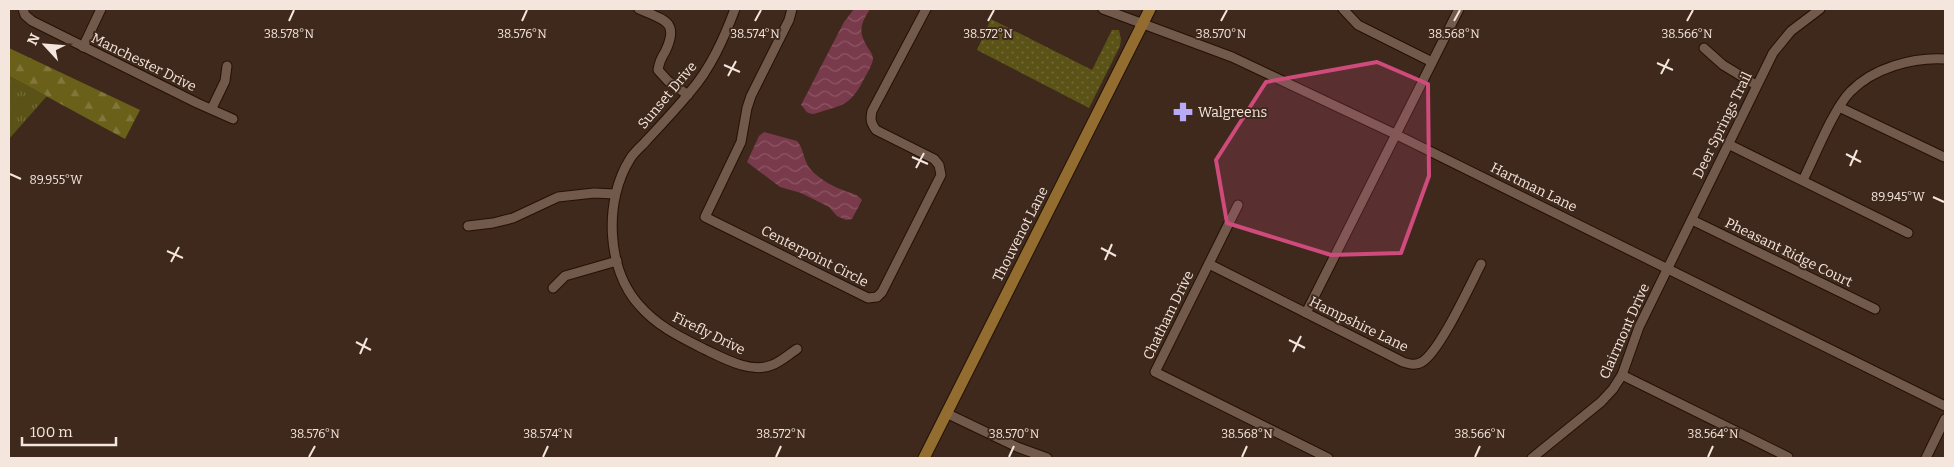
<svg xmlns="http://www.w3.org/2000/svg" width="1954" height="467" font-family="Bitter,serif">
	<defs>
		<pattern id="grass-dots" width="8" height="8" patternUnits="userSpaceOnUse" patternTransform="scale(1.25)"><rect width="8" height="8" fill="#5a5216"/><path d="M2 2h.1M6 6h.1" fill="none" stroke="#726b37" stroke-width="1.8" stroke-linecap="round"/></pattern>
		<pattern id="forest-firs" width="22" height="20" patternUnits="userSpaceOnUse" patternTransform="scale(1.25)"><rect width="22" height="20" fill="#6a6019"/><path d="M5 1l3.5 6h-7zM16 11l3.5 6h-7z" fill="#80773a"/></pattern>
		<pattern id="park-tufts" width="24" height="20" patternUnits="userSpaceOnUse" patternTransform="scale(1.25)"><rect width="24" height="20" fill="#5a5216"/><path d="M3 7l-1-3M5 7V3M7 7l1-3M15 17l-1-3M17 17v-4M19 17l1-3" fill="none" stroke="#726b37"/></pattern>
		<pattern id="water-waves" width="16" height="10" patternUnits="userSpaceOnUse" patternTransform="scale(1.25)"><rect width="16" height="10" fill="#793a4c"/><path d="M0 5q4-4 8 0t8 0" fill="none" stroke="#8d5665"/></pattern>
	</defs>
	<rect width="100%" height="100%" fill="#3e291c"/>
	<!-- grass -->
	<path fill="url(#grass-dots)" d="M991 19 1092 70 1112 30H1119L1121 39 1120 46 1089 108 977 50Z"/>
	<!-- forest -->
	<path fill="url(#forest-firs)" d="M9 48 140 110 125 139 9 76Z"/>
	<!-- park -->
	<path fill="url(#park-tufts)" d="M9 76 47 96 9 139Z"/>
	<!-- water -->
	<g fill="url(#water-waves)">
		<path d="M854 9H870C860 25 858 31 868 48 870 51 873 55 873 59 872 65 868 72 865 77 850 107 844 104 814 114 806 114 806 110 801 105L844 22Z"/>
		<path d="M764 132 797 141C804 148 803 162 812 171 821 180 834 187 845 191 853 194 857 194 862 200L852 219 846 220 837 216 829 207 801 193 780 187 747 162 759 136Z"/>
	</g>
	<g fill="none" stroke-linecap="round" stroke-linejoin="round">
		<defs>
			<g id="minor">
				<path d="M23 9 25 15 32 21 197 103 233 119"/>
				<path d="M639 9C664 20 680 21 665 52 661 58 659 63 658 70L668 81 688 95"/>
				<path d="M735 9C724 38 711 68 690 92 677 108 662 124 647 140 642 146 634 152 630 159 604 200 606 268 639 305 657 326 680 337 704 349 723 358 751 374 772 365 781 362 789 354 797 349"/>
				<path d="M792 9 789 20 751 96 747 108 741 142 705 217 868 298 877 297 882 292 941 175 939 165 934 159 876 130C871 123 870 120 872 111L926 9"/>
				<path d="M1103 9 1232 57 1395 134 1945 406"/>
				<path d="M1343 9 1358 25 1432 62"/>
				<path d="M83 47 101 9"/>
				<path d="M1704 48 1723 65 1756 85"/>
				<path d="M1839 107 1944 157"/>
				<path d="M212 108 225 81 227 66"/>
				<path d="M1728 144 1908 233"/>
				<path d="M1803 180C1815 156 1833 110 1850 92 1873 68 1913 57 1945 59"/>
				<path d="M1238 205 1155 372 1328 458"/>
				<path d="M1692 220 1875 309"/>
				<path d="M468 226 493 223 513 218 558 197 594 193 615 194"/>
				<path d="M1209 264 1403 362C1410 364 1415 366 1422 362 1440 351 1470 285 1481 264"/>
				<path d="M553 288 565 276 617 261"/>
				<path d="M1306 313 1459 9"/>
				<path d="M1622 375 1788 457"/>
				<path d="M946 413 1017 447 1047 458"/>
				<path d="M1532 458 1601 402 1613 389 1622 375 1639 327 1773 53 1791 31 1820 9"/>
				<path d="M1926 458 1945 419"/>
			</g>
			<path id="major" d="M924 458 1150 9"/>
		</defs>
		<!-- minor casing -->
		<use href="#minor" stroke="#241105" stroke-width="11"/>
		<!-- major casing -->
		<use href="#major" stroke="#241105" stroke-width="13"/>
		<!-- minor -->
		<use href="#minor" stroke="#715a4b" stroke-width="9"/>
		<!-- major -->
		<use href="#major" stroke="#936c30" stroke-width="11"/>
	</g>
	<!-- marked area -->
	<path fill="#ce4b7c" fill-opacity="0.2" stroke="#ce4b7c" stroke-width="4" stroke-linejoin="round" d="M1377 62 1428 84 1429 176 1401 253 1331 255 1227 223 1216 160 1266 82Z"/>
	<!-- ticks -->
	<path fill="none" stroke="#f4e5dd" stroke-width="2" d="M289 21 294 10M522 21 527 10M755 21 761 10M988 21 994 10M1221 21 1227 10M1454 21 1460 10M1687 21 1693 10M1657 63 1673 70M724 65 740 72M1661 74 1669 59M728 76 736 61M1846 154 1861 162M912 157 928 164M1850 166 1857 150M916 168 924 153M10 174 21 179M1933 197 1944 202M1101 248 1116 256M167 251 183 258M1105 260 1112 244M171 262 179 247M1289 340 1305 348M356 342 371 350M1293 352 1301 336M360 354 367 338M309 457 315 446M543 457 548 446M776 457 781 446M1009 457 1014 446M1242 457 1247 446M1475 457 1480 446M1708 457 1713 446"/>
	<!-- icons -->
	<defs>
		<symbol id="pharmacy-bare" viewBox="-9 -9 18 18"><path d="M-2-6h4v4h4v4h-4v4h-4v-4h-4v-4h4Z" fill="#b7abf7" stroke="#3e291c" stroke-width="2.5" paint-order="stroke"/></symbol>
	</defs>
	<g fill-rule="evenodd">
		<use href="#pharmacy-bare" x="1169" y="98" width="28" height="28"/>
	</g>
	<g text-anchor="middle" stroke-width="4" stroke-linejoin="round" paint-order="stroke">
		<!-- street labels -->
		<g font-size="14" fill="#f4e5dd" stroke="#3e291c">
			<text transform="translate(144 62) rotate(26)" y="5">Manchester Drive</text>
			<text transform="translate(667 95) rotate(-50)" y="5">Sunset Drive</text>
			<text transform="translate(1722 125) rotate(-64)" y="5">Deer Springs Trail</text>
			<text transform="translate(1534 187) rotate(26)" y="5">Hartman Lane</text>
			<text transform="translate(1020 234) rotate(-63)" y="5">Thouvenot Lane</text>
			<text transform="translate(1789 252) rotate(26)" y="5">Pheasant Ridge Court</text>
			<text transform="translate(815 256) rotate(27)" y="5">Centerpoint Circle</text>
			<text transform="translate(1168 315) rotate(-64)" y="5">Chatham Drive</text>
			<text transform="translate(1359 324) rotate(26)" y="5">Hampshire Lane</text>
			<text transform="translate(1624 331) rotate(-66)" y="5">Clairmont Drive</text>
			<text transform="translate(709 333) rotate(26)" y="5">Firefly Drive</text>
		</g>
		<!-- poi labels -->
		<g font-size="14" fill="#f4e5dd" stroke="#3e291c" text-anchor="start">
			<text x="1198" y="117">Walgreens</text>
		</g>
	</g>
	<g font-size="12" text-anchor="middle" fill="#f4e5dd" stroke="#3e291c" stroke-width="4" stroke-linejoin="round" paint-order="stroke">
		<text x="289" y="38">38.578°N</text>
		<text x="522" y="38">38.576°N</text>
		<text x="755" y="38">38.574°N</text>
		<text x="988" y="38">38.572°N</text>
		<text x="1221" y="38">38.570°N</text>
		<text x="1454" y="38">38.568°N</text>
		<text x="1687" y="38">38.566°N</text>
		<text x="56" y="184">89.955°W</text>
		<text x="1898" y="201">89.945°W</text>
		<text x="315" y="438">38.576°N</text>
		<text x="548" y="438">38.574°N</text>
		<text x="781" y="438">38.572°N</text>
		<text x="1014" y="438">38.570°N</text>
		<text x="1247" y="438">38.568°N</text>
		<text x="1480" y="438">38.566°N</text>
		<text x="1713" y="438">38.564°N</text>
	</g>
	<!-- border -->
	<rect width="1954" height="467" fill="none" stroke="#f4e5dd" stroke-width="20"/>
	<!-- north arrow -->
	<g transform="translate(45 45) rotate(296)" stroke="#3e291c" stroke-width="4" paint-order="stroke">
	<path d="M0-4L9 19L0 12L-9 19Z" fill="#f4e5dd"/>
	<text y="-8" font-size="14" font-weight="bold" text-anchor="middle" fill="#f4e5dd">N</text>
	</g>
	<!-- scale -->
	<path d="M22 437v8h94v-8" fill="none" stroke="#f4e5dd" stroke-width="2.5"/>
	<text x="30" y="437" font-size="15" fill="#f4e5dd" stroke="#3e291c" stroke-width="4" paint-order="stroke">100 m</text>
</svg>
